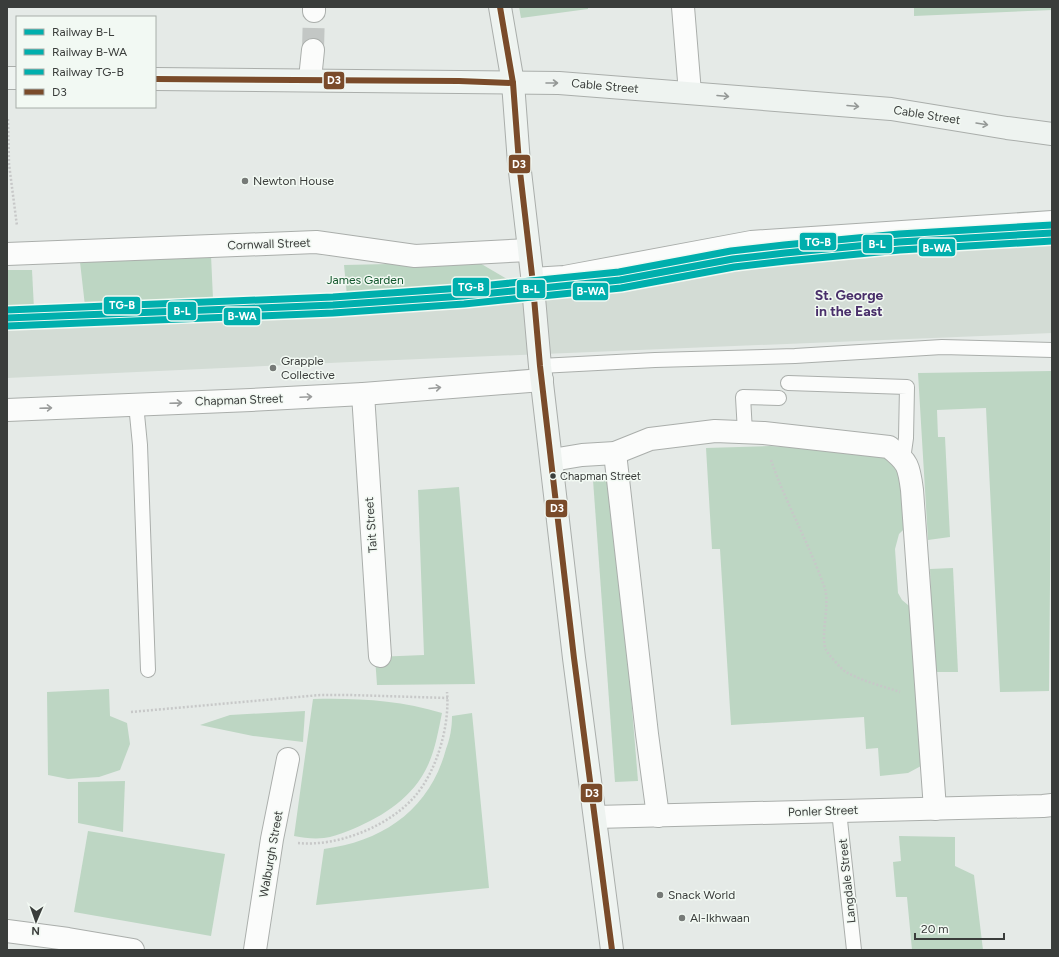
<svg xmlns="http://www.w3.org/2000/svg" width="1059" height="957" font-family="Figtree,sans-serif">
	<rect width="100%" height="100%" fill="#e5eae7"/>
	<!-- built -->
	<path fill="#d3dcd5" d="M1052 225V333L372 361 7 378V310L49 308 164 300 355 296 574 280 753 250Z"/>
	<!-- green -->
	<g fill="#bdd6c3">
		<path d="M519 7H588V9L521 18Z"/>
		<path d="M914 7H1052V10L914 16Z"/>
		<path d="M211 255 213 299 164 300 85 306 80 262Z"/>
		<path d="M478 262 507 279 508 285 347 296 344 265Z"/>
		<path d="M7 270H32L34 309 7 310Z"/>
		<path d="M1052 371 1049 691 1000 692 986 408 937 410 938 437H945L950 537 928 540 918 373Z"/>
		<path d="M770 446 864 452 885 458 895 467 902 478 905 528 899 534 895 549 898 593 902 600 914 610 921 766 908 773 880 776 878 748 866 749 864 717 731 725 720 549H712L706 448Z"/>
		<path d="M613 477 638 781 615 782 593 480Z"/>
		<path d="M459 487 475 684 377 685 375 657 424 655 418 490Z"/>
		<path d="M953 568 958 672H934L930 569Z"/>
		<path d="M109 689 110 716 127 723 130 744 120 770 99 777 68 779 48 775 47 692Z"/>
		<path d="M313 699C357 698 399 700 442 713 438 732 435 753 425 771 409 801 378 819 348 831 340 834 332 837 324 838 314 839 304 838 294 836Z"/>
		<path d="M305 711 303 742 253 736 200 725 230 715Z"/>
		<path d="M472 713 489 888 316 905 324 849C384 841 430 809 446 749 450 738 452 728 452 716Z"/>
		<path d="M125 781 123 832 78 823V782Z"/>
		<path d="M88 831 225 854 211 936 74 912Z"/>
		<path d="M899 836 955 837V866L974 875 983 950H912L907 897H896L893 862 901 861Z"/>
	</g>
	<g fill="none" stroke-linecap="round" stroke-linejoin="round">
		<!-- minor-tunnel -->
		<path stroke="#c3c7c5" stroke-width="22" stroke-dasharray="22 11" stroke-linecap="butt" d="M313 50 314 11"/>
		<defs>
			<g id="service">
				<path d="M532 275 564 273 751 238 1052 218"/>
				<path d="M540 366 655 360 795 356 942 347 1052 350"/>
				<path d="M788 383 907 387 906 438 903 459"/>
				<path d="M136 404 140 445 148 670"/>
				<path d="M745 432 743 397 779 398"/>
				<path d="M839 811 854 950"/>
			</g>
			<g id="minor">
				<path d="M683 7 690 93"/>
				<path d="M314 11V7"/>
				<path d="M310 79 313 50"/>
				<path d="M7 254 316 242 415 256 529 250"/>
				<path d="M363 394 380 656"/>
				<path d="M7 410 251 400 363 394 542 380"/>
				<path d="M615 453 647 734 658 816"/>
				<path d="M552 460 582 455 615 453 650 439 715 431 764 433 889 447C908 462 909 466 912 490L935 809"/>
				<path d="M595 817 1043 806 1052 805"/>
				<path d="M7 931 68 939 133 950"/>
				<path d="M255 950 272 839 288 759"/>
			</g>
			<g id="secondary">
				<path d="M500 7 513 83 519 163 532 275 540 366 574 658 612 950"/>
				<path d="M7 78H17"/>
				<path d="M155 79 559 83 891 109 1007 128 1052 134"/>
			</g>
		</defs>
		<!-- service casing -->
		<use href="#service" stroke="#aaaeab" stroke-width="16"/>
		<!-- minor casing -->
		<use href="#minor" stroke="#aaaeab" stroke-width="24"/>
		<!-- secondary casing -->
		<use href="#secondary" stroke="#aaaeab" stroke-width="24"/>
		<!-- path -->
		<g stroke="#c7c8c8" stroke-width="2.5" stroke-dasharray="2 2" stroke-linecap="butt">
			<path d="M8 119 9 164 17 226"/>
			<path d="M771 460C786 504 810 545 825 589 830 605 820 636 826 650 828 654 842 670 846 672 862 681 882 686 900 692"/>
			<path d="M131 712 320 695H350L448 698"/>
			<path d="M298 843C338 847 390 826 416 795 437 770 450 725 447 692"/>
		</g>
		<!-- service -->
		<use href="#service" stroke="#fbfcfb" stroke-width="14"/>
		<!-- minor -->
		<use href="#minor" stroke="#fbfcfb" stroke-width="22"/>
		<!-- secondary -->
		<use href="#secondary" stroke="#eef3f0" stroke-width="22"/>
		<defs>
			<g id="bus-1">
				<path d="M500 7 513 83 519 163 532 275 540 366 574 658 612 950"/>
				<path d="M155 79 459 81 513 83"/>
			</g>
		</defs>
		<!-- bus-1 casing -->
		<use href="#bus-1" stroke="#f2f9f3" stroke-width="9"/>
		<!-- bus-1 -->
		<use href="#bus-1" stroke="#7a4b2a" stroke-width="6"/>
		<defs>
			<path id="rail-1" d="M7 318 333 305 463 296 620 280 733 259 785 253 899 242 1052 233"/>
			<path id="rail-2" d="M7 326 333 313 464 304 621 288 734 267 786 261 900 250 1052 241"/>
			<path id="rail-3" d="M7 310 333 297 462 288 619 272 731 251 784 245 899 234 1052 225"/>
		</defs>
		<!-- rail-1 casing -->
		<use href="#rail-1" stroke="#f2f9f3" stroke-width="10"/>
		<!-- rail-2 casing -->
		<use href="#rail-2" stroke="#f2f9f3" stroke-width="10"/>
		<!-- rail-3 casing -->
		<use href="#rail-3" stroke="#f2f9f3" stroke-width="10"/>
		<!-- rail-1 -->
		<use href="#rail-1" stroke="#00afad" stroke-width="7"/>
		<!-- rail-2 -->
		<use href="#rail-2" stroke="#00afad" stroke-width="7"/>
		<!-- rail-3 -->
		<use href="#rail-3" stroke="#00afad" stroke-width="7"/>
	</g>
	<!-- one-way arrows -->
	<defs><path id="oneway-shaft" d="M-6 0H5M1.5-3L5.5 0L1.5 3" fill="none" stroke-width="1.6" stroke-linecap="round" stroke-linejoin="round"/></defs>
	<g stroke="#949896">
		<use href="#oneway-shaft" transform="translate(552 83)"/>
		<use href="#oneway-shaft" transform="translate(723 96) rotate(5)"/>
		<use href="#oneway-shaft" transform="translate(853 106) rotate(5)"/>
		<use href="#oneway-shaft" transform="translate(982 124) rotate(9)"/>
	</g>
	<g stroke="#9a9c9b">
		<use href="#oneway-shaft" transform="translate(435 388) rotate(-5)"/>
		<use href="#oneway-shaft" transform="translate(306 397) rotate(-3)"/>
		<use href="#oneway-shaft" transform="translate(176 403) rotate(-2)"/>
		<use href="#oneway-shaft" transform="translate(46 408) rotate(-2)"/>
	</g>
	<!-- markers -->
	<g fill="#767a77" stroke="#f2f9f3" stroke-width="1.5">
		<circle cx="245" cy="181" r="4"/>
		<circle cx="273" cy="368" r="4"/>
		<circle cx="660" cy="895" r="4"/>
		<circle cx="682" cy="918" r="4"/>
	</g>
	<circle fill="#3a3d3b" stroke="#f2f9f3" stroke-width="1.5" cx="553" cy="476" r="3.5"/>
	<g text-anchor="middle" stroke-width="3" stroke-linejoin="round" paint-order="stroke">
		<!-- bus labels -->
		<g font-size="11" fill="#3a3d3b" stroke="#f2f9f3" text-anchor="start">
			<text x="560" y="480">Chapman Street</text>
		</g>
		<!-- street labels -->
		<g font-size="12" fill="#3a3d3b" stroke="#f2f9f3">
			<text transform="translate(605 86) rotate(5)" y="4">Cable Street</text>
			<text transform="translate(927 115) rotate(9)" y="4">Cable Street</text>
			<text transform="translate(269 244) rotate(-2)" y="4">Cornwall Street</text>
			<text transform="translate(239 400) rotate(-2)" y="4">Chapman Street</text>
			<text transform="translate(371 525) rotate(-94)" y="4">Tait Street</text>
			<text transform="translate(823 811) rotate(-2)" y="4">Ponler Street</text>
			<text transform="translate(271 854) rotate(-80)" y="4">Walburgh Street</text>
			<text transform="translate(847 881) rotate(-96)" y="4">Langdale Street</text>
		</g>
		<!-- poi labels -->
		<g font-size="12" fill="#3a3d3b" stroke="#f2f9f3" text-anchor="start">
			<text x="253" y="185">Newton House</text>
			<text x="281" y="365">Grapple<tspan x="281" dy="14">Collective</tspan></text>
			<text x="668" y="899">Snack World</text>
			<text x="690" y="922">Al-Ikhwaan</text>
		</g>
		<!-- park labels -->
		<g font-size="12" fill="#12562c" stroke="#f2f9f3">
			<text x="365" y="284">James Garden</text>
		</g>
		<!-- quarter labels -->
		<g font-size="14" font-weight="bold" fill="#492f6a" stroke="#f2f9f3">
			<text x="849" y="300">St. George<tspan x="849" dy="16">in the East</tspan></text>
		</g>
	</g>
	<g stroke="#f2f9f3" stroke-width="1.5">
		<rect x="323" y="71" width="22" height="19" rx="4" fill="#7a4b2a"/>
		<rect x="508" y="154" width="23" height="20" rx="4" fill="#7a4b2a"/>
		<rect x="799" y="232" width="38" height="19" rx="4" fill="#00afad"/>
		<rect x="862" y="234" width="31" height="20" rx="4" fill="#00afad"/>
		<rect x="918" y="238" width="38" height="19" rx="4" fill="#00afad"/>
		<rect x="452" y="277" width="38" height="20" rx="4" fill="#00afad"/>
		<rect x="516" y="279" width="30" height="20" rx="4" fill="#00afad"/>
		<rect x="572" y="282" width="37" height="19" rx="4" fill="#00afad"/>
		<rect x="103" y="296" width="38" height="19" rx="4" fill="#00afad"/>
		<rect x="167" y="301" width="30" height="20" rx="4" fill="#00afad"/>
		<rect x="223" y="307" width="38" height="19" rx="4" fill="#00afad"/>
		<rect x="545" y="499" width="23" height="19" rx="4" fill="#7a4b2a"/>
		<rect x="580" y="783" width="23" height="20" rx="4" fill="#7a4b2a"/>
	</g>
	<g font-size="11" text-anchor="middle" font-weight="bold" fill="#fff">
		<text x="334" y="84">D3</text>
		<text x="519" y="168">D3</text>
		<text x="818" y="246">TG-B</text>
		<text x="877" y="248">B-L</text>
		<text x="937" y="252">B-WA</text>
		<text x="471" y="291">TG-B</text>
		<text x="531" y="293">B-L</text>
		<text x="591" y="295">B-WA</text>
		<text x="122" y="309">TG-B</text>
		<text x="182" y="315">B-L</text>
		<text x="242" y="320">B-WA</text>
		<text x="557" y="512">D3</text>
		<text x="592" y="797">D3</text>
	</g>
	<!-- border -->
	<rect width="1059" height="957" fill="none" stroke="#3a3d3b" stroke-width="16"/>
	<!-- legend -->
	<rect x="16" y="16" width="140" height="92" fill="#f2f9f3" stroke="#a8aea9"/>
	<rect x="24" y="29" width="20" height="6" fill="#00afad" stroke="#a8aea9"/>
	<text x="52" y="36" font-size="12" fill="#3a3d3b">Railway B-L</text>
	<rect x="24" y="49" width="20" height="6" fill="#00afad" stroke="#a8aea9"/>
	<text x="52" y="56" font-size="12" fill="#3a3d3b">Railway B-WA</text>
	<rect x="24" y="69" width="20" height="6" fill="#00afad" stroke="#a8aea9"/>
	<text x="52" y="76" font-size="12" fill="#3a3d3b">Railway TG-B</text>
	<rect x="24" y="89" width="20" height="6" fill="#7a4b2a" stroke="#a8aea9"/>
	<text x="52" y="96" font-size="12" fill="#3a3d3b">D3</text>
	<!-- north arrow -->
	<g transform="translate(36 921) rotate(182)" stroke="#f2f9f3" stroke-width="3" paint-order="stroke">
	<path d="M0-3L7 15L0 10L-7 15Z" fill="#3a3d3b"/>
	<text y="-6" font-size="11" font-weight="bold" text-anchor="middle" fill="#3a3d3b">N</text>
	</g>
	<!-- scale -->
	<path d="M915 933v6h89v-6" fill="none" stroke="#3a3d3b" stroke-width="2"/>
	<text x="921" y="933" font-size="12" fill="#3a3d3b" stroke="#f2f9f3" stroke-width="3" paint-order="stroke">20 m</text>
</svg>
